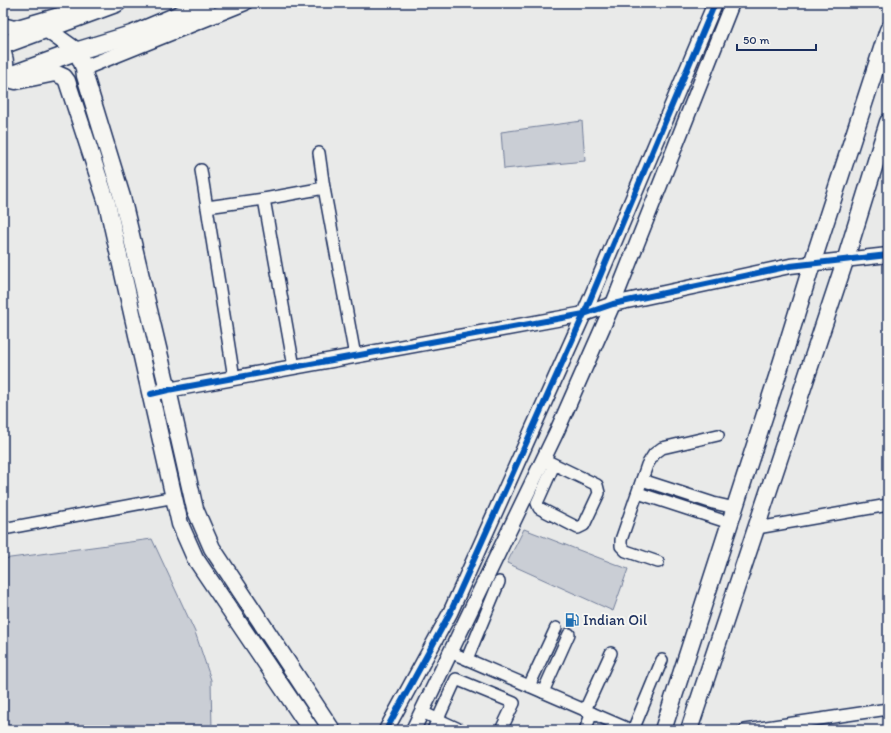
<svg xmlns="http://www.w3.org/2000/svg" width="891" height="733" font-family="Itim,sans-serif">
	<rect width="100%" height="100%" fill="#e9eae9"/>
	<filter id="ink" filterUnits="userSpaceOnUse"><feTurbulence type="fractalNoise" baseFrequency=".025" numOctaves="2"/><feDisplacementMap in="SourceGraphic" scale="8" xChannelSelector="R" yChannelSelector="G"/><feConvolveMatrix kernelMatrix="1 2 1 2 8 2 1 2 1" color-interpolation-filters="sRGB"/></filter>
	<g filter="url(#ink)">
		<!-- green -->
		<g fill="#caced5" stroke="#727e9a">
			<path d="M582 121 585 161 504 169 501 132Z"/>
			<path d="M524 529 628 569 613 611 507 563Z"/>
			<path d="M152 539 195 632 211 680 212 730H3V559Z"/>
		</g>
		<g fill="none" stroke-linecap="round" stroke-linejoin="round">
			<defs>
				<g id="minor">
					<path d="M319 153 324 188 355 356"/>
					<path d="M201 170 234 378"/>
					<path d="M264 199 294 367"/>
					<path d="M207 207 264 199 324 188"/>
					<path d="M543 459 597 485 599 493 584 525 578 528 539 508 537 503 554 465"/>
					<path d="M642 480 713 503 735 508"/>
					<path d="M638 493 730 523"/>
					<path d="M757 528 888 505"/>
					<path d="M3 529 175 497"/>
					<path d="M658 562 626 551 621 546V540L647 465 654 454 662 448 718 435"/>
					<path d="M450 652 631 730"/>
					<path d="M467 659 499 582"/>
					<path d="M529 686 556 628"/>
					<path d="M543 692 569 634"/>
					<path d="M585 710 611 653"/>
					<path d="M422 712 461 730"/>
					<path d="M433 730 456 679 514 703 501 730"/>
					<path d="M585 730 592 713"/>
					<path d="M633 730 662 660"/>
					<path d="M745 730 888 709"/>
				</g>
				<g id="tertiary">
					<path d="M3 25 14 28 59 15 87 3"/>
					<path d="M84 68 245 3"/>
					<path d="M151 394 168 390 584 314 613 304 790 266 888 255"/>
					<path d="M386 730 450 613 584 314 715 3"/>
					<path d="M413 730 557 431 613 304 732 3"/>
				</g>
				<g id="secondary">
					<path d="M46 29 77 51 84 68 85 76 122 197 168 390 195 509 212 548 332 730"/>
					<path d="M6 76 12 80 16 81 55 73 64 77 67 81 107 203 180 524 195 558 311 730"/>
					<path d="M663 730 777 377 812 264 888 30"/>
					<path d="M689 730 845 261 888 122"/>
				</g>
				<g id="primary">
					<path d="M3 45 117 3"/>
					<path d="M3 55C5 61 6 66 3 72"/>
					<path d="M3 78 77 51 133 34 207 3"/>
				</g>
			</defs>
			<!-- minor casing -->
			<use href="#minor" stroke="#1b2f5e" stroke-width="14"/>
			<!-- tertiary casing -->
			<use href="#tertiary" stroke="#1b2f5e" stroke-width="17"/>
			<!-- secondary casing -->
			<use href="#secondary" stroke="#1b2f5e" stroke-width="19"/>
			<!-- primary casing -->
			<use href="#primary" stroke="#1b2f5e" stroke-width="20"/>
			<!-- minor -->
			<use href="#minor" stroke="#f6f6f2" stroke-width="11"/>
			<!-- tertiary -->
			<use href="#tertiary" stroke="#f6f6f2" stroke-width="14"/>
			<!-- secondary -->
			<use href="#secondary" stroke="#f6f6f2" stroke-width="16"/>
			<!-- primary -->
			<use href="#primary" stroke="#f6f6f2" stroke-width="17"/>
			<defs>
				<g id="cycleway">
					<path d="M151 394 168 390 584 314 613 304 790 266 888 255"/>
					<path d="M386 730 450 613 584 314 715 3"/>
				</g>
			</defs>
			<!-- cycleway casing -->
			<use href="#cycleway" stroke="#f6f6f2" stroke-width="8"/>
			<!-- cycleway -->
			<use href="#cycleway" stroke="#0057b8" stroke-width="6"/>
		</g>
	</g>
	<!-- icons -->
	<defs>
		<symbol id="fuel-bare" viewBox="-9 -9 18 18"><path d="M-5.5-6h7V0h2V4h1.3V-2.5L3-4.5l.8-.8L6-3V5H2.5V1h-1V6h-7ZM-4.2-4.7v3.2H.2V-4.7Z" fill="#1f6fb2" stroke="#f6f6f2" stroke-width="2.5" paint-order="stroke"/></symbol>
	</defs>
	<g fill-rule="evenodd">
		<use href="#fuel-bare" x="562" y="610" width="20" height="20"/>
	</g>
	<g text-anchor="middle" stroke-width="4" stroke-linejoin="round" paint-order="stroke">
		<!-- poi labels -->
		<g font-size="15" fill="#1b2f5e" stroke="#f6f6f2" text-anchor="start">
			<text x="583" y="625">Indian Oil</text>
		</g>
	</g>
	<!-- margin -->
	<rect width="891" height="733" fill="none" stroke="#f6f6f2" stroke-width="16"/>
	<rect x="8" y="8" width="875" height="717" fill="none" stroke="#1b2f5e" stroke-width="1.5" filter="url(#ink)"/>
	<!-- scale -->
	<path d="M737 44v6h79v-6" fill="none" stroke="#1b2f5e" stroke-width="2"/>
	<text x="743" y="44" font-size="12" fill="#1b2f5e" stroke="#f6f6f2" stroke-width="3" paint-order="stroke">50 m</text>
</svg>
